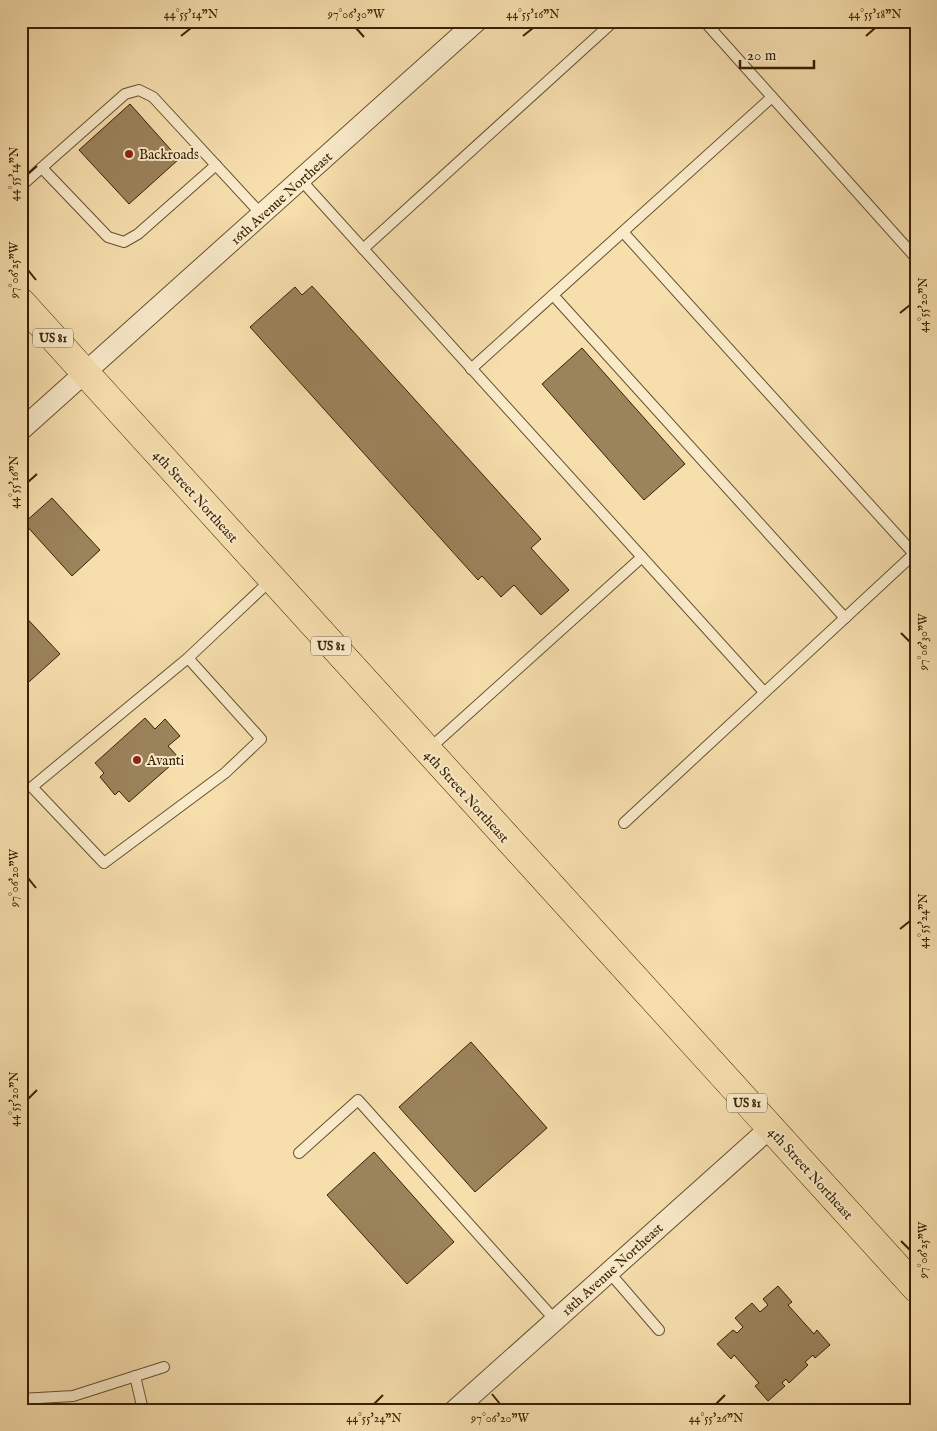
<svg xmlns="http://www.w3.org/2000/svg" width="937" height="1431" font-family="'IM FELL English',serif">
	<rect width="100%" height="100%" fill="#f6dead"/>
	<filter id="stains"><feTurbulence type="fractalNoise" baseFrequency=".004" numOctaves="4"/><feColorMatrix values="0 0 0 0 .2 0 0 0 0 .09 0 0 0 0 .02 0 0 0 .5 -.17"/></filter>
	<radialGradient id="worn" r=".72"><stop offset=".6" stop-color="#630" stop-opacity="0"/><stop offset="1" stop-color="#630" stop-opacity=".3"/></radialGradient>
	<!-- building -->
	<g fill="#9b835b" stroke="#392103">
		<path d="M130 104 179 159 129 204 79 150Z"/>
		<path d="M312 286 541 539 531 548 569 590 541 615 514 585 501 597 482 576 478 580 250 327 295 287 302 295Z"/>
		<path d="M582 348 685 464 644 500 542 384Z"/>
		<path d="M52 498 100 550 72 576 24 523Z"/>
		<path d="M21 612 60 654 21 689Z"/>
		<path d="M145 718 155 729 165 719 180 736 168 746 179 758 129 802 119 791 115 795 100 777 104 773 95 763Z"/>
		<path d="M471 1042 547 1128 475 1192 399 1107Z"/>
		<path d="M374 1152 454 1242 407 1284 327 1195Z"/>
		<path d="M778 1286 792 1302 788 1305 814 1334 817 1330 830 1345 815 1358 813 1355 805 1362 808 1365 789 1383 786 1379 782 1383 785 1386 768 1401 755 1386 759 1383 734 1355 731 1359 717 1344 733 1330 737 1333 743 1327 735 1318 752 1303 760 1312 768 1305 763 1299Z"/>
	</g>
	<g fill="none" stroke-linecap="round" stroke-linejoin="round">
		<defs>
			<g id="service">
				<path d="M704 21 916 258"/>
				<path d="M42 168 108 237 124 242 138 234 216 165"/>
				<path d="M301 180 764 692"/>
				<path d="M21 186 125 94 139 90 153 97 262 215"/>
				<path d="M623 232 914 554"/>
				<path d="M363 249 614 21"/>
				<path d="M553 295 845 618"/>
				<path d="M471 369 772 97"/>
				<path d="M188 658 32 787 104 863 225 773 261 739 188 658 271 580"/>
				<path d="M429 749 642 557"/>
				<path d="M624 823 916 552"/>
				<path d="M299 1153 358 1100 555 1320"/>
				<path d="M609 1272 659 1330"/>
				<path d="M135 1376 143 1410"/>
				<path d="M21 1399 73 1396 164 1367"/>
			</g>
			<g id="minor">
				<path d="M21 430 477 21"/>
				<path d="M455 1410 770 1128"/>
			</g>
			<path id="primary" d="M21 302 916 1288"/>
		</defs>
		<!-- service casing -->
		<use href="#service" stroke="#68502e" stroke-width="12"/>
		<!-- minor casing -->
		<use href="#minor" stroke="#68502e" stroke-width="22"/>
		<!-- primary casing -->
		<use href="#primary" stroke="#392103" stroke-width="29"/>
		<!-- service -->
		<use href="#service" stroke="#f9eaca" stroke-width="10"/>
		<!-- minor -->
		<use href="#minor" stroke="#f9eaca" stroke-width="20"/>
		<!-- primary -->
		<use href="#primary" stroke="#f6dead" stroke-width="28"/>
	</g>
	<!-- ticks -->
	<path fill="none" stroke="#392103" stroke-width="2" d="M356 28 364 37M181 36 191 28M523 36 533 28M866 36 875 28M28 174 37 166M28 270 36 280M900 313 910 305M28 482 37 474M901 633 910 642M28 878 36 888M900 929 910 921M28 1099 37 1090M901 1241 910 1250M492 1394 500 1404M374 1404 383 1395M716 1404 725 1395"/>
	<!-- markers -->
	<g fill="#8f2418" stroke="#f9eaca" stroke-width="2">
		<circle cx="129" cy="154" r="5"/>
		<circle cx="137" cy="760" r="5"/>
	</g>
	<g text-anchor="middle" stroke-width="4" stroke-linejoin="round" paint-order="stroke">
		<!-- shield labels -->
		<g fill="#f9eaca" stroke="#735d3f" stroke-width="1">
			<rect x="33" y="328.5" width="40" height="19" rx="4"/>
			<rect x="311" y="636.5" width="40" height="19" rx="4"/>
			<rect x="727" y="1093.5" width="40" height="19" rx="4"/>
		</g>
		<g font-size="12" font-weight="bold" fill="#392103">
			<text x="53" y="342">US 81</text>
			<text x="331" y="650">US 81</text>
			<text x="747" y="1107">US 81</text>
		</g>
		<!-- poi labels -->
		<g font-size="14" fill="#392103" stroke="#f9eaca" text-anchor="start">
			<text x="139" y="159">Backroads</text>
			<text x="147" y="765">Avanti</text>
		</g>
		<!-- street labels -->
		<g font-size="14" fill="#392103" stroke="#f9eaca">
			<text transform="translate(281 198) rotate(-42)" y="5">16th Avenue Northeast</text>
			<text transform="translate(196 496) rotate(48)" y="5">4th Street Northeast</text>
			<text transform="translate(467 796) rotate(48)" y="5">4th Street Northeast</text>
			<text transform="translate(811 1173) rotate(48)" y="5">4th Street Northeast</text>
			<text transform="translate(612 1269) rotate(-42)" y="5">18th Avenue Northeast</text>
		</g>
	</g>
	<!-- margin -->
	<rect width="937" height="1431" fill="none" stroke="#f6dead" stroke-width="55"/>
	<!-- scale -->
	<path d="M740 60v8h74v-8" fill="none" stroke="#392103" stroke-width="2.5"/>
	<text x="747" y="60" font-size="15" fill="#392103" stroke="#f9eaca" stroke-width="4" paint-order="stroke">20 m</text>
	<rect x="28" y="28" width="882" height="1376" fill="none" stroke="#392103" stroke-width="2"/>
	<g font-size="12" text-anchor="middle" fill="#392103">
		<text x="191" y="18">44°55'14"N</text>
		<text x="356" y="18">97°06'30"W</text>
		<text x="533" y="18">44°55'16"N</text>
		<text x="875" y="18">44°55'18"N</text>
		<text transform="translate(14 174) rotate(-90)" y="4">44°55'14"N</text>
		<text transform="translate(14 270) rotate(-90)" y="4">97°06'25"W</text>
		<text transform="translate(923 305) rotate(-90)" y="4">44°55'20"N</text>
		<text transform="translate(14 482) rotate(-90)" y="4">44°55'16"N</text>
		<text transform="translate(923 642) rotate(-90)" y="4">97°06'30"W</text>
		<text transform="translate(14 878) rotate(-90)" y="4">97°06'20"W</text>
		<text transform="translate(923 921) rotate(-90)" y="4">44°55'24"N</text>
		<text transform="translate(14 1099) rotate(-90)" y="4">44°55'20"N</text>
		<text transform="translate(923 1250) rotate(-90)" y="4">97°06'25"W</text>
		<text x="374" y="1422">44°55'24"N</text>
		<text x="500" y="1422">97°06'20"W</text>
		<text x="716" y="1422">44°55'26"N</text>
	</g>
	<rect width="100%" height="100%" filter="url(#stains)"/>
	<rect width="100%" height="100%" fill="url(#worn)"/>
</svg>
